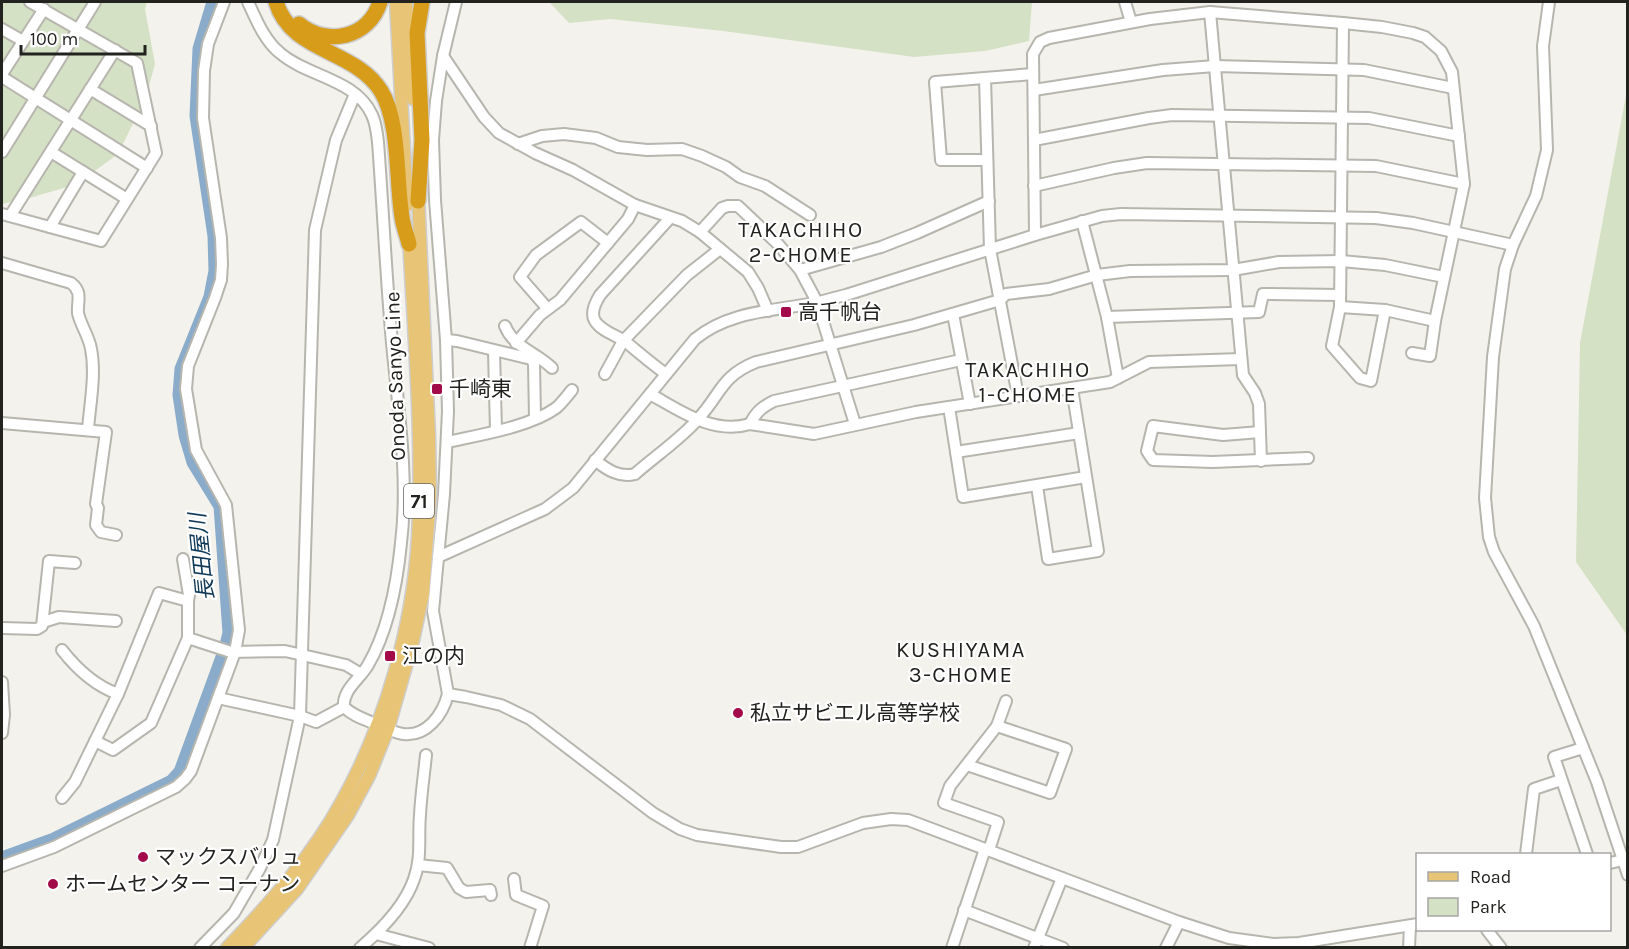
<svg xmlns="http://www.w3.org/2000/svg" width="1629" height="949" font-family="Karla,'Noto Sans JP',sans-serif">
	<rect width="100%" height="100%" fill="#f4f2ec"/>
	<!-- green -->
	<g fill="#d5e1c5">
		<path d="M2 2H147L145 9 155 64 146 97 118 154 77 184 33 197 2 204Z"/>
		<path d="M549 2H1032L1029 41 985 51 914 57 723 31 610 19 569 23Z"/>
		<path d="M1627 90 1628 635H1627L1576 562 1580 343Z"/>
	</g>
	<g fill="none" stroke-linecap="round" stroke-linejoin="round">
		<!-- river -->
		<path stroke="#8aacca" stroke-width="15" d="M2 859 54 840 172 782 181 772 226 649 230 633 221 506 194 462 186 435 180 395 182 369 211 297 216 271 215 236 197 116 200 49 214 2"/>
		<defs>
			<g id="minor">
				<path d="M248 2C256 19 264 40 280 53 308 77 356 79 372 115 376 123 377 134 378 142 383 209 386 276 392 343 398 408 409 477 401 543 397 584 389 629 368 665 360 679 342 690 344 707 353 716 364 719 376 724 385 727 394 733 403 734 427 737 443 714 448 694L433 611 444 494 448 411 446 340 435 200 433 140 436 101 443 56 456 2"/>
				<path d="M1125 2 1131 22"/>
				<path d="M1549 2 1543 46 1547 150 1536 196 1513 245 1505 269 1493 357 1485 498 1489 537 1494 552 1534 626 1597 782 1628 875"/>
				<path d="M1210 12 1243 375 1255 393 1259 404 1261 461"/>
				<path d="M1343 23 1340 307 1332 346 1360 378 1371 381 1385 310"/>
				<path d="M2 29 23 41"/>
				<path d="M443 56 484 117 499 133 535 153 573 170 635 205 682 221 700 232 748 272 758 288 768 311"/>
				<path d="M2 74 44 9"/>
				<path d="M2 77 147 168"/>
				<path d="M985 78 990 249 1018 396"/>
				<path d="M90 89 151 126"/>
				<path d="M1034 90 1163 70 1215 66 1364 70 1453 88"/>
				<path d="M1034 140 1149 118 1172 115 1369 118 1459 136"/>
				<path d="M518 144 542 136 564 134 596 138 618 147 647 150 682 149 702 156 726 167 740 177 765 186 810 215"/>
				<path d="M2 152 95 2"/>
				<path d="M51 152 127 199"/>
				<path d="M987 160H941L935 82 1033 74"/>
				<path d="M1034 186 1114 168 1147 163 1376 166 1464 184"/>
				<path d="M2 214 101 241 156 153 137 63 30 2"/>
				<path d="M10 216 115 50"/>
				<path d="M1082 221 1107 317 1118 378"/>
				<path d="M50 227 83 172"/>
				<path d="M700 232 722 208 728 206H738L778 244 800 270 817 302 855 424"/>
				<path d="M1035 235 1033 54 1040 42 1049 38 1150 19 1210 12 1343 23 1382 27 1413 33 1425 37 1441 51 1452 72 1464 184 1435 321 1385 310 1340 307"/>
				<path d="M2 263 71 283C83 292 77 301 78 313 80 324 89 336 91 349 96 374 90 404 88 429"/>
				<path d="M800 270 881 247 917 233 989 201"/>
				<path d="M547 308 520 277 536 255 581 222 608 243"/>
				<path d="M953 314 970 404"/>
				<path d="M1107 317 1259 312 1263 294 1340 295"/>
				<path d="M505 326C514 348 536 352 552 368"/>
				<path d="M446 340 457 341 531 359 534 363 535 418"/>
				<path d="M516 343 540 315 560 300 628 219 635 205"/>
				<path d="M494 351 496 431"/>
				<path d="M1412 353 1430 356 1435 321"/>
				<path d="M605 374 623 341 687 275 720 249"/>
				<path d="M666 374C652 364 639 353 626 342 616 335 601 331 595 321 590 313 595 303 600 295L670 218"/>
				<path d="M650 394C681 411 713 435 750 424L814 434 916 412 1110 382 1149 362 1241 359"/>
				<path d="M949 407 963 497 1086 477"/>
				<path d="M2 423 106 432 96 504 98 508 96 525 101 532 116 535"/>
				<path d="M750 424C756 412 762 407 774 401L961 360"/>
				<path d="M1260 432 1223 435 1153 426 1147 451 1153 460 1213 462 1308 458"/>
				<path d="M447 442C478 435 530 427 556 408 562 403 567 396 572 390"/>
				<path d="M956 452 1079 433"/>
				<path d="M595 460C607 470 620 478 635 474 654 457 682 438 698 419 721 394 721 376 756 362L914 325 1000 300 1006 294 1049 289 1097 275 1130 271 1233 270 1279 262 1341 261 1385 265 1444 277"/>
				<path d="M1037 486 1048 559 1098 551 1072 388"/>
				<path d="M438 557 545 509 573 488 695 339C729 311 773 311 814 303 825 301 836 297 846 295L1035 235 1102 216 1121 214 1376 218 1413 223 1513 245"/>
				<path d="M183 559 189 595 188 601"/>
				<path d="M43 622 59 617 116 621"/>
				<path d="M2 628 37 629 42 626 49 561 75 563"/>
				<path d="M62 650C76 668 96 686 118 694"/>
				<path d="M2 682 4 715 2 733"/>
				<path d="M448 694 466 697 501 705 530 719 653 813 680 829 697 835 781 847H798L863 823 891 819 908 820 1179 922 1229 938 1273 944 1299 943 1418 924"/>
				<path d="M218 698 300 716 316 722 344 707"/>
				<path d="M95 741 113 750 151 723 188 638"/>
				<path d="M1583 748 1554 757 1587 854"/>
				<path d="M967 765 1050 793 1066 749 997 726"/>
				<path d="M62 798 75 782 118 694 159 593 188 601V638L231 652 285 651 346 665 361 674"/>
				<path d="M989 850 998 822 944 803 950 786 997 726 1006 701"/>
				<path d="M1526 854 1534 789 1561 780"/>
				<path d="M1610 863 1623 860"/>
				<path d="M418 865 447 868 459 888 466 892 490 890 491 895"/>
				<path d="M2 866 54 847 176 787 185 779 191 771 235 652 239 630 226 505 196 450 186 389 188 366 215 298 221 280 222 264 221 238 203 118 204 71 208 44 224 2"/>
				<path d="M514 879 516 895 543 906 530 948"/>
				<path d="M964 910 1063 948"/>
				<path d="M1487 930 1501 948"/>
				<path d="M376 934 429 948"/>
				<path d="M200 948 234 913 260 868 273 840 300 716 315 230 336 140 355 94"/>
				<path d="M360 948C381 930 405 906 414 879 422 858 418 836 420 815 421 795 424 775 426 755"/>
				<path d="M952 948 985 849"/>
				<path d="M1034 948 1062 878"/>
				<path d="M1166 948 1179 922"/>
				<path d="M1409 948 1410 926"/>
			</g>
			<g id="major">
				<path d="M396 2 407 205"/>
				<path d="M406 2 413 99"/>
				<path d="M227 948C270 903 313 855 342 801 385 724 413 626 418 537 423 437 414 336 409 237"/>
				<path d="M243 948 297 889 348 815 369 776 388 729 412 645 423 594 430 497 429 435 418 194"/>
			</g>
			<g id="highway">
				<path d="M276 2C291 53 355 49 381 91 400 121 396 181 402 217 403 226 407 235 409 244"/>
				<path d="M299 24C327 47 369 38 380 2"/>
				<path d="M418 201 422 140 417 33 422 2"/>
			</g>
		</defs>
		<!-- minor casing -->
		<use href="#minor" stroke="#b6b5ae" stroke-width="14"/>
		<!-- major casing -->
		<use href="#major" stroke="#cecece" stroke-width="15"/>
		<!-- highway casing -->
		<use href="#highway" stroke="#cecece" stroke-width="18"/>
		<!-- minor -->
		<use href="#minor" stroke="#fff" stroke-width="10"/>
		<!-- major -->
		<use href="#major" stroke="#e7c476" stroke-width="12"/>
		<!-- highway -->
		<use href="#highway" stroke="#d79c1a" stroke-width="15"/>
	</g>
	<!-- markers -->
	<g fill="#a20a4a" stroke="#fff" stroke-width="2">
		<rect x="780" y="306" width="12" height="12" rx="3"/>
		<rect x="431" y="383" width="12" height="12" rx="3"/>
		<rect x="384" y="650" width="12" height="12" rx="3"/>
		<circle cx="738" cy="713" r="6"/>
		<circle cx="143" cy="857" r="6"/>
		<circle cx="53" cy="884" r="6"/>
	</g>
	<g text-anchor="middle" stroke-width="4.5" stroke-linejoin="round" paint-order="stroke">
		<!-- shield labels -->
		<rect fill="#fff" stroke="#646462" stroke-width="1.5" x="404" y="484" width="30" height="34" rx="4.5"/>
		<g font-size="20" font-weight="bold" fill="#22221f">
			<text x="419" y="508">71</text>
		</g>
		<!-- poi labels -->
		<g font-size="21" fill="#22221f" stroke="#fff" text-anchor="start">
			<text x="798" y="319">高千帆台</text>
			<text x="449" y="396">千崎東</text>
			<text x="402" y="663">江の内</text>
			<text x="750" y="720">私立サビエル高等学校</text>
			<text x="155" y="864">マックスバリュ</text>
			<text x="65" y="891">ホームセンター コーナン</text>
		</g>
		<!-- street labels -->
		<g font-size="21" fill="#22221f" stroke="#fff">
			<text transform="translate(395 376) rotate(-92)" y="7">Onoda Sanyo Line</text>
		</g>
		<!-- neighbourhood labels -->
		<g font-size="22" letter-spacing="1.5" fill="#22221f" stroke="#fff">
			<text x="801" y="237">TAKACHIHO<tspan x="801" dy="25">2-CHOME</tspan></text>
			<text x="1028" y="377">TAKACHIHO<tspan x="1028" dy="25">1-CHOME</tspan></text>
			<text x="961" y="657">KUSHIYAMA<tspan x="961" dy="25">3-CHOME</tspan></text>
		</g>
		<!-- water labels -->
		<g font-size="22" font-style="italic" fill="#103958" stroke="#fff">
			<text transform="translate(201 557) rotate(-96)" y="8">長田屋川</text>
		</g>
	</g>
	<!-- border -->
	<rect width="1629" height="949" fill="none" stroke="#22221f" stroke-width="6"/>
	<!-- legend -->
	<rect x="1416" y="853" width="195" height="78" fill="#ffffff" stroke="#a7a7a5" stroke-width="1.5"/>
	<rect x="1428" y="872" width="30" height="9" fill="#e7c476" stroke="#a7a7a5" stroke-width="1.5"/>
	<text x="1470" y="883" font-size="18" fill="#22221f">Road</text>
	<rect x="1428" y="898" width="30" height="18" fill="#d5e1c5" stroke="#a7a7a5" stroke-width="1.5"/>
	<text x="1470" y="913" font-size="18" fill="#22221f">Park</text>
	<!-- scale -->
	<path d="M21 45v9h124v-9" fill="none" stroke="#22221f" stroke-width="3"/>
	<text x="30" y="45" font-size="18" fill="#22221f" stroke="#ffffff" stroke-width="4.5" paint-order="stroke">100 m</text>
</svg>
